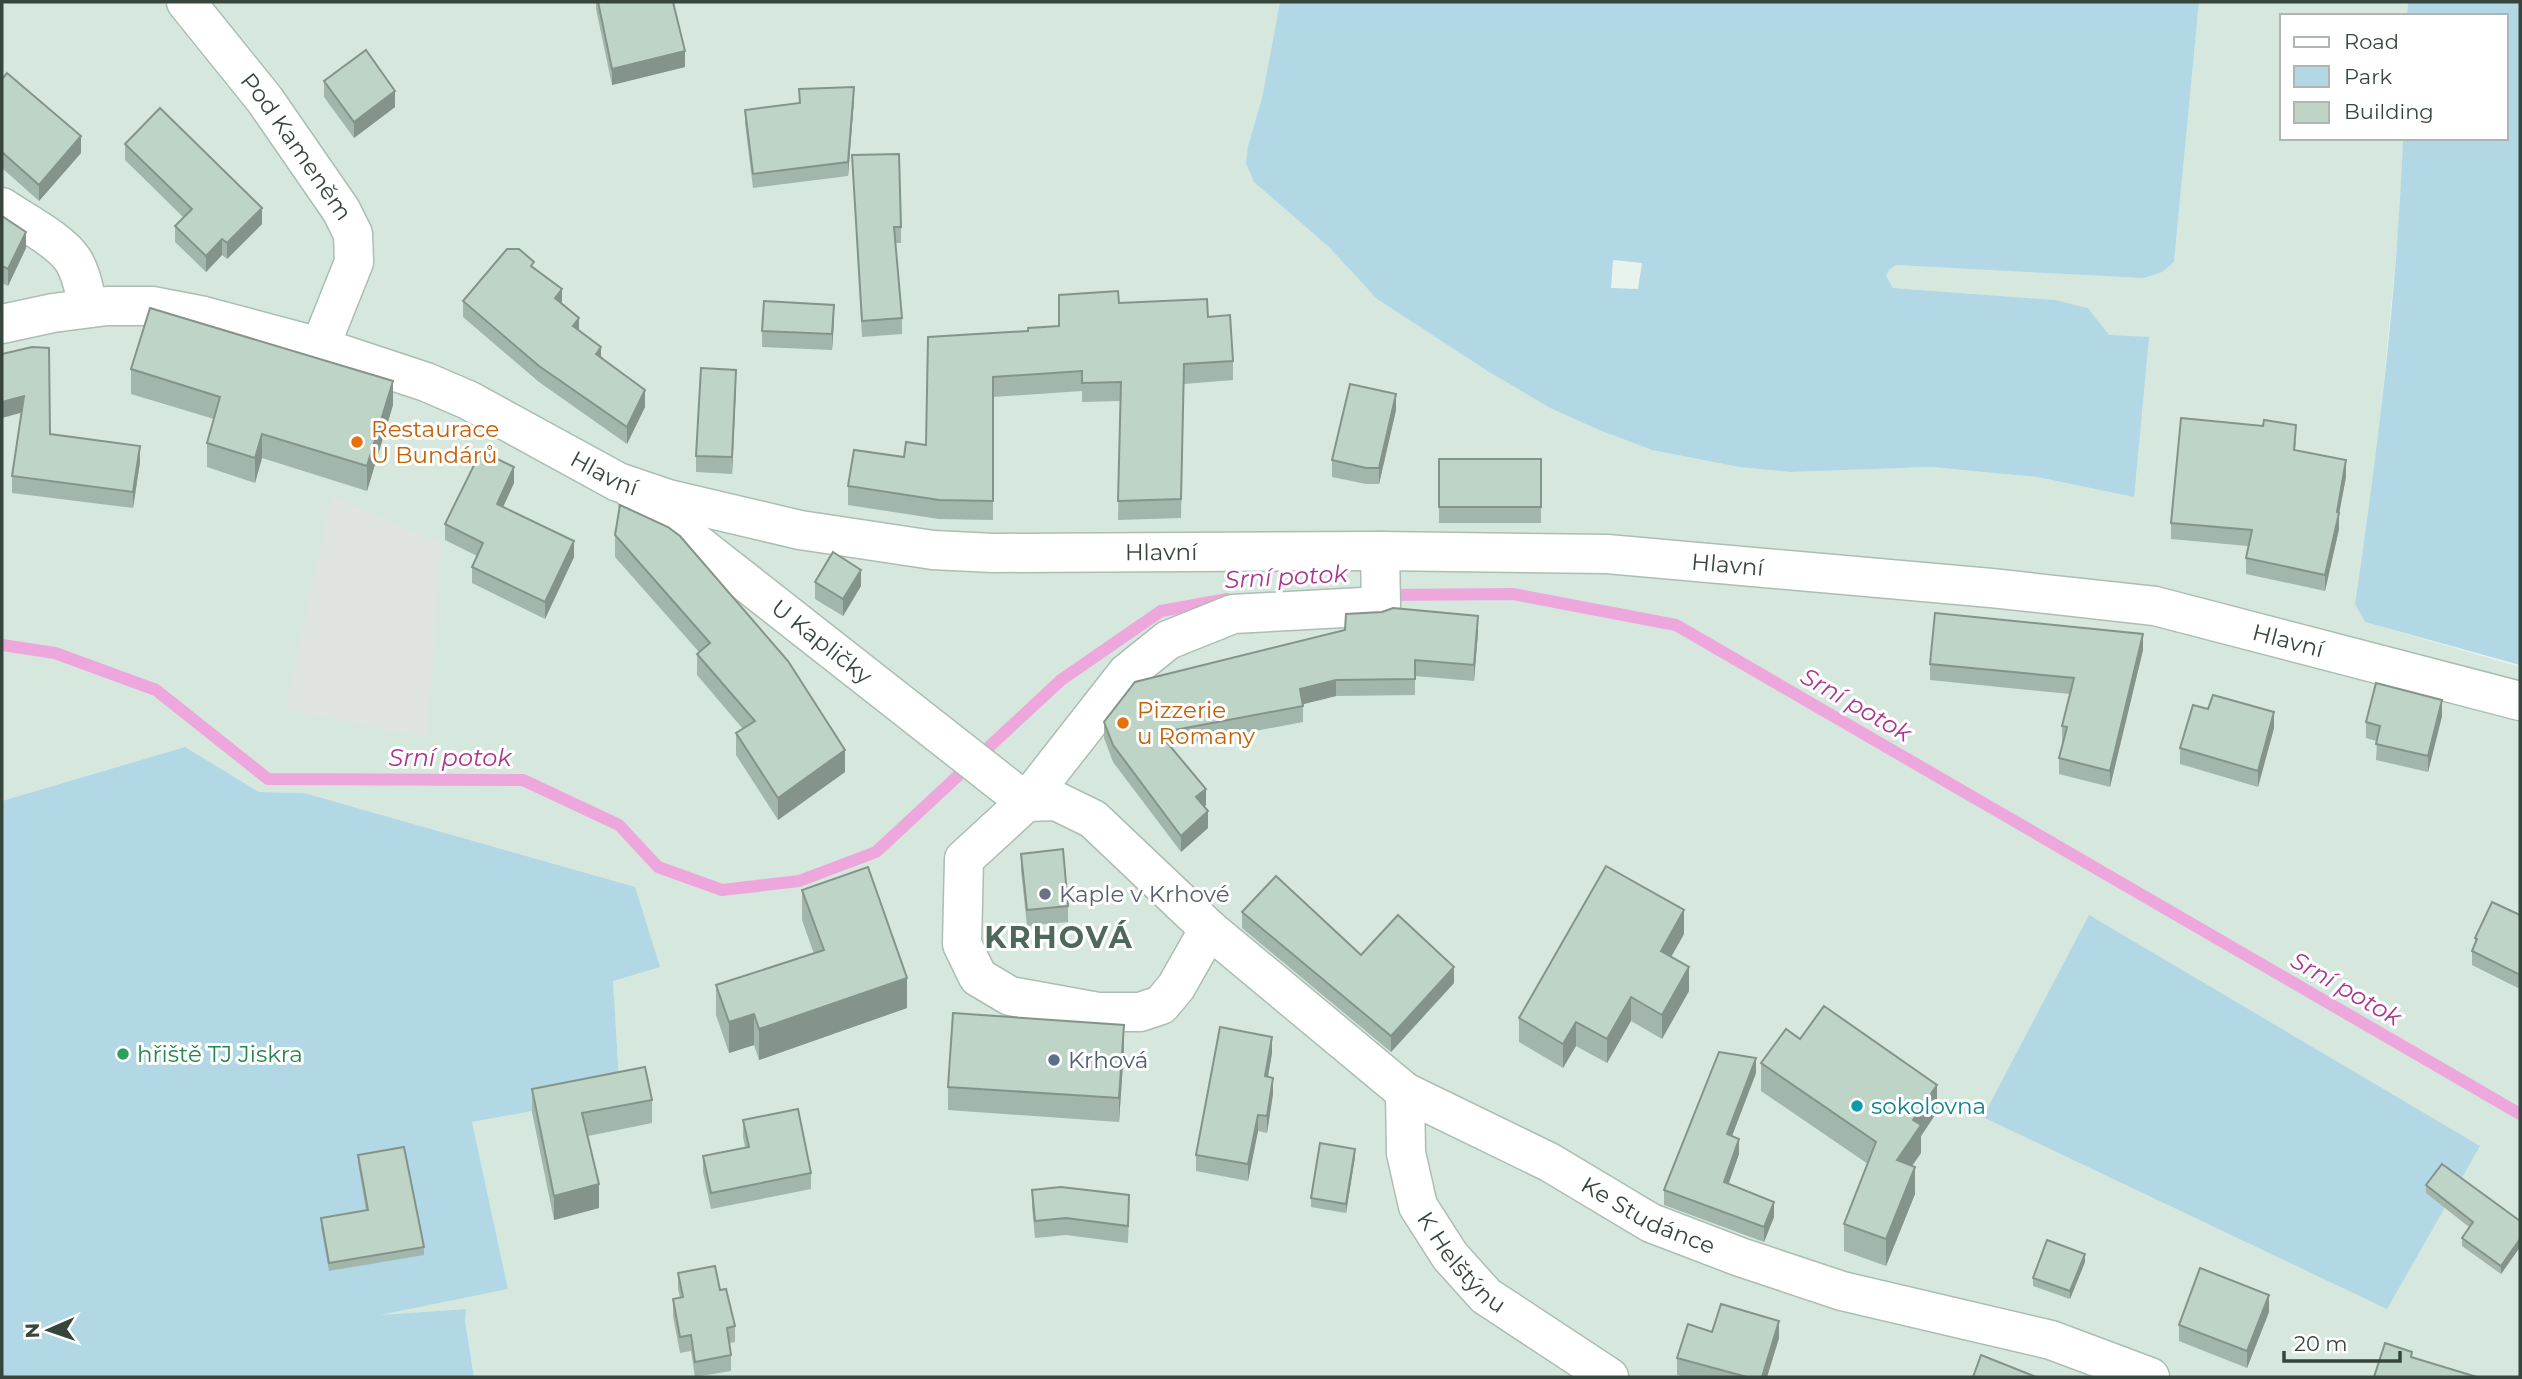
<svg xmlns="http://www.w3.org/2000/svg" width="2522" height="1379" font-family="Montserrat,sans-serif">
	<rect width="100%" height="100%" fill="#e8f3ed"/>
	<!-- residential -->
	<path fill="#d6e7de" d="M2 2H1280L1262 98 1248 146 1329 247 1377 299 1489 372 1550 408 1599 430 1652 450 1739 467 1790 472 1931 467 2037 477 2134 497 2109 335 2088 308 2056 300 1892 288 1886 276 1889 270 1896 265 2162 272 2174 262 2199 2H2408L2407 16H2282V138H2403L2400 213 2377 453 2355 604 2365 622 2520 667V1377H474L465 1321V1309L372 1316 508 1289 472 1122 620 1095 613 981 304 793 259 792 185 747 2 801Z"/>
	<!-- green -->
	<g fill="#b2d7e5" fill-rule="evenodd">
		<path d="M1280 2H2199L2174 262 2162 272 2144 278 1896 265 1889 270 1886 276 1893 288 2056 300 2088 308 2109 335 2149 337 2134 497 2037 477 1931 467 1790 472 1739 467 1652 450 1599 430 1550 408 1489 372 1377 299 1329 247 1254 182 1246 163 1248 146 1262 98ZM1613 260 1642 263 1638 289 1611 288Z"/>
		<path d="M2408 2H2520V665L2365 622 2355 604C2378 449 2397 294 2403 138H2506V16H2407Z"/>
		<path d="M185 747 259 792 304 793 635 887 660 967 613 981 620 1095 472 1122 508 1289 380 1315 466 1309 465 1321 474 1377H2V801Z"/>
		<path d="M2089 915 2480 1146 2387 1309 1983 1117Z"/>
	</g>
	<!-- parking -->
	<path fill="#dfe4e1" d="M332 496 442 544 427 738 285 709Z"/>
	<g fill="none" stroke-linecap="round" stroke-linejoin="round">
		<!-- stream -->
		<g stroke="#eda7dd" stroke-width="12">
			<path d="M1385 595 1513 594 1676 625 2520 1114"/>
			<path d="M2 645 55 653 156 690 268 779 523 780 619 825 658 867 722 890 799 881 876 852 1061 680 1161 611 1227 599"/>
		</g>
		<defs>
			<g id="minor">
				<path id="s1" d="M186 2 265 100 341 210 353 234 354 262 320 347"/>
				<path d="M2 207C22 221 60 240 73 260 82 274 84 292 89 308"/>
				<path id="s2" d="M2 324 53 313 107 306H152L204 316 320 347 426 382 468 400 618 482 668 499 800 530 933 550 993 553 1380 551 1607 554 1991 588 2155 606 2520 701"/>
				<path id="s3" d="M636 496 1026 802 1056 801 1093 819 1209 929 1405 1092 1549 1162 1651 1223 1740 1257 1842 1291 2051 1340 2150 1377"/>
				<path d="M1209 929 1176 987 1161 1005 1140 1012H1098L1010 996 978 977 962 944 964 859 1026 802 1127 673 1168 640 1233 614 1381 606 1380 551"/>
				<path id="s4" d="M1405 1092 1406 1153 1418 1206 1450 1256 1486 1296 1609 1377"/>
			</g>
		</defs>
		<!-- minor casing -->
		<use href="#minor" stroke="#abbeb3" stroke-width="41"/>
		<!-- minor -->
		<use href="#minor" stroke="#fff" stroke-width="38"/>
	</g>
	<!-- wall -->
	<g fill="#a3b6ab">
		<path d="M596 2H673L685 67 612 85 596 9Z"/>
		<path d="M2 79 81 153 39 201 2 168Z"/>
		<path d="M324 81 395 107 354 138 324 97Z"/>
		<path d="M799 89 854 100 848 176 753 188 745 123V110L799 103Z"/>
		<path d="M125 144 262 224 227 259 222 255 206 272 175 242V226L183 217 125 160Z"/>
		<path d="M852 155 901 227V243H895L902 318V334L862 337Z"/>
		<path d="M2 216 26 248 8 286 2 283Z"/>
		<path d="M534 268 562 304 579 330 645 407 627 444 539 382 463 317V301Z"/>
		<path d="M1119 303 1208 317 1233 361V380L1184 384 1181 518 1118 520 1120 401 1082 402V391L993 397V520L939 519 848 505V486L926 445 1028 331 1059 326Z"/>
		<path d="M834 321 832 350 762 347V331Z"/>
		<path d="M2 354 50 434 140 462 133 508 12 493V476L22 413Z"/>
		<path d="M131 369 393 405 367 491 262 458 255 483 207 467V443L214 419 131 394Z"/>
		<path d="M736 386 732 474 696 472V456Z"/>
		<path d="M1396 410 1379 484H1366L1332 477V460Z"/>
		<path d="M2296 441 2295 451 2346 477 2339 514V529L2325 591 2246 574V558L2248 546 2171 539V523Z"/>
		<rect x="1439" y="459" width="102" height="64"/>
		<path d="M514 483 503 507 574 557 545 619 472 583V567L477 556 445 540V524Z"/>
		<path d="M615 535 845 772 778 820 736 755V733L743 729 697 675V654L699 652 615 557Z"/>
		<path d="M815 582 861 586 843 616 815 599Z"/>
		<path d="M1478 632 1474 681 1415 676V695L1336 696 1303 704V722L1170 747 1206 805 1204 807 1208 828 1181 852 1113 762 1104 738V722Z"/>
		<path d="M2143 650 2110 787 2059 774V758L2063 742H2062V726L2070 694 1930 680V664Z"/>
		<path d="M2442 716 2428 772 2376 760 2377 741 2366 738V722Z"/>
		<path d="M2274 728 2258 787 2180 764V748Z"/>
		<path d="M1021 854 1068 906V922L1027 926 1021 870Z"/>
		<path d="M802 890 907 1008 759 1060 754 1045 729 1053 716 1015V985L814 954 802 920Z"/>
		<path d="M1242 912 1361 955 1454 983 1391 1052 1242 928Z"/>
		<path d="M2520 915V989L2472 965V951L2475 945V938Z"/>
		<path d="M1684 934 1671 957 1689 991 1662 1039 1631 1021 1607 1063 1576 1046 1563 1068 1519 1042V1018Z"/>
		<path d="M1800 1039 1937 1112 1921 1136V1153L1912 1166 1915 1194 1886 1266 1844 1251V1224L1868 1164 1761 1091V1063Z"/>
		<path d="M1124 1049 1119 1122 948 1110V1087Z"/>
		<path d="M1272 1053 1268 1077 1273 1094 1267 1133 1258 1131 1248 1181 1196 1171V1155Z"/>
		<path d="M1756 1073 1732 1136 1739 1154 1728 1184 1774 1217 1764 1242 1664 1205V1190Z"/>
		<path d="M532 1089 652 1100V1123L588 1136 599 1208 554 1220 532 1112Z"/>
		<path d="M743 1120 811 1173V1189L711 1209 703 1172V1156L745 1147 743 1137Z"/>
		<path d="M358 1155 424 1247V1255L329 1271 321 1227V1218L366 1211 358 1163Z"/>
		<path d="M1355 1157 1346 1213 1311 1207V1198Z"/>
		<path d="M2426 1185 2520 1221V1247L2501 1274 2462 1246V1238L2469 1227 2426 1193Z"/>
		<path d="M1032 1190 1129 1212 1128 1243 1066 1235 1035 1238 1032 1207Z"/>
		<path d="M2085 1262 2070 1299 2033 1286V1278Z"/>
		<path d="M678 1273 720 1290 735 1326V1342L729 1343 731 1355V1371L695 1377 691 1351 680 1353 673 1316V1299L680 1298 678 1289Z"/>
		<path d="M2269 1312 2247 1368 2179 1341V1325Z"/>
		<path d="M1712 1332 1779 1338 1767 1377H1687L1677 1375V1358Z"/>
	</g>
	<!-- shaded-wall -->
	<g fill="#85948b">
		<path d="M685 51V67L612 85V69Z"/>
		<path d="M854 87V100L848 176V162Z"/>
		<path d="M395 91V107L354 138V122Z"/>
		<path d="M81 136V153L39 201V185Z"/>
		<path d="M262 208V224L227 259V243Z"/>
		<path d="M26 232V248L8 286V269Z"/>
		<path d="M222 239V255L206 272V256Z"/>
		<path d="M562 289V305L555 298Z"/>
		<path d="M834 305V321L832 350V334Z"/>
		<path d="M579 318V335L573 326Z"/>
		<path d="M601 347V363L596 354Z"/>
		<path d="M736 370V386L732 474V457Z"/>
		<path d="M393 381V405L367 491V466Z"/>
		<path d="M645 390V407L627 444V427Z"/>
		<path d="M1396 394V410L1379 484V468Z"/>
		<path d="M24 396V412L2 418V402Z"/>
		<path d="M262 434V458L255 483V458Z"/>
		<path d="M140 446V462L133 508V492Z"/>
		<path d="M2346 460V477L2339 514V529L2325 591V575Z"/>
		<path d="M514 467V483L497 520V504Z"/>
		<path d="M574 541V557L545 619V602Z"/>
		<path d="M861 570V586L843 616V599Z"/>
		<path d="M1478 616V632L1474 681V665Z"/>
		<path d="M2143 634V650L2110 787V771Z"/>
		<path d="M1336 680V696L1300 705V689Z"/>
		<path d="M2442 700V716L2428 772V756Z"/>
		<path d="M2274 712V728L2258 787V771Z"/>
		<path d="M845 750V772L778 820V798Z"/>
		<path d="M1206 789V805L1196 814V797Z"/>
		<path d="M1208 811V828L1181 852V836Z"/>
		<path d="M1684 910V934L1661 975V951Z"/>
		<path d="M1454 967V983L1391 1052V1036Z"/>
		<path d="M1689 967V991L1662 1039V1015Z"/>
		<path d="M907 978V1008L759 1060V1029Z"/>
		<path d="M1631 997V1021L1607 1063V1039Z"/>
		<path d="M754 1014V1045L729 1053V1022Z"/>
		<path d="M1576 1022V1046L1563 1068V1044Z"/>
		<path d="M1124 1025V1049L1119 1122V1098Z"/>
		<path d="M1272 1037V1053L1265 1093V1076Z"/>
		<path d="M1756 1058V1073L1727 1149V1134Z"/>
		<path d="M1273 1078V1094L1267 1133V1116Z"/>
		<path d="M1937 1085V1112L1921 1136V1153L1897 1187V1160L1913 1120Z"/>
		<path d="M1258 1115V1131L1248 1181V1164Z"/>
		<path d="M1739 1139V1154L1724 1197V1182Z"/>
		<path d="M1355 1149V1157L1346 1213V1204Z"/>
		<path d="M1915 1167V1194L1886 1266V1239Z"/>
		<path d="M599 1184V1208L554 1220V1196Z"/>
		<path d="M1774 1202V1217L1764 1242V1227Z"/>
		<path d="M2520 1239V1247L2501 1274V1266Z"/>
		<path d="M2085 1254V1262L2070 1299V1291Z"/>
		<path d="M2269 1295V1312L2247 1368V1351Z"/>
		<path d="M1779 1321V1338L1767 1377H1762Z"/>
	</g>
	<!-- building -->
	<g fill="#bed4c7" stroke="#85948b" stroke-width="2">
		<path d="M598 2H673L685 51 612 69Z"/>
		<path d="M366 50 395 91 354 122 324 81Z"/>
		<path d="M7 73 81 136 39 185 2 152V79Z"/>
		<path d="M854 87 848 162 753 174 745 110 800 103 799 89Z"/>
		<path d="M160 108 262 208 227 243 222 239 206 256 175 226 192 209 125 144Z"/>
		<path d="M899 154 901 227H894L902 318 862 321 852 155Z"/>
		<path d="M2 216 26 232 8 269 2 266Z"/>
		<path d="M507 249H519L534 262 531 266 562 289 555 298 579 318 573 326 601 347 596 354 645 390 627 427 539 366 463 301Z"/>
		<path d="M1118 291 1119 303 1207 299 1208 317 1230 315 1233 361 1184 364 1181 499 1118 501 1121 382 1082 383V371L993 377V501L939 500 848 486 854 450 904 457 906 442 926 445 928 337 1028 331V328L1059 326V295Z"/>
		<path d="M764 301 834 305 832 334 762 331Z"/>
		<path d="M150 308 393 381 367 466 262 434 255 458 207 443 220 397 131 369Z"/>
		<path d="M32 347 49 348 50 434 140 446 133 492 12 476 24 396 2 402V354Z"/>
		<path d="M701 368 736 370 732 457 696 456Z"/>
		<path d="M1350 384 1396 394 1379 468H1366L1332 460Z"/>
		<path d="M2181 418 2263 426 2264 420 2296 425 2294 450 2346 460 2337 512 2339 513 2325 575 2246 558 2252 530 2171 523Z"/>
		<path d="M481 451 514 467 497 504 574 541 545 602 472 567 483 543 445 524Z"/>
		<rect x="1439" y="459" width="102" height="48"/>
		<path d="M620 505 668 527 680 536 788 661 845 750 778 798 736 733 755 721 697 654 710 643 615 535Z"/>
		<path d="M833 552 861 570 843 599 815 582Z"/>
		<path d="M1393 608 1478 616 1474 665 1415 660V679L1336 680 1300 689 1303 706 1159 733 1206 789 1196 797 1208 811 1181 836 1113 745 1104 722 1135 682 1345 630 1346 614 1382 612Z"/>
		<path d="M1935 613 2143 634 2110 771 2059 758 2067 727 2062 726 2074 678 1930 664Z"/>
		<path d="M2376 683 2442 700 2428 756 2376 744 2380 726 2366 722Z"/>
		<path d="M2213 695 2274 712 2258 771 2180 748 2193 705 2208 709Z"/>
		<path d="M1063 849 1068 906 1027 910 1021 854Z"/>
		<path d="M1606 866 1684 910 1661 951 1689 967 1662 1015 1631 997 1607 1039 1576 1022 1563 1044 1519 1018Z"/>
		<path d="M868 867 907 978 759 1029 754 1014 729 1022 716 985 824 950 802 890Z"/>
		<path d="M1276 876 1361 955 1398 915 1454 967 1391 1036 1242 912Z"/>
		<path d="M2492 902 2520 915V975L2472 951 2477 939 2475 938Z"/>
		<path d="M1824 1006 1937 1085 1913 1120 1921 1125 1897 1160 1915 1167 1886 1239 1844 1224 1876 1142 1761 1063 1786 1029 1800 1039Z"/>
		<path d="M953 1013 1124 1025 1119 1098 948 1087Z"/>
		<path d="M1220 1027 1272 1037 1265 1076 1273 1078 1267 1116 1258 1115 1248 1164 1196 1155Z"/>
		<path d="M1719 1052 1756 1058 1727 1134 1739 1139 1724 1182 1774 1202 1764 1227 1664 1190Z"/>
		<path d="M645 1067 652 1100 582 1113 599 1184 554 1196 532 1089Z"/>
		<path d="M798 1109 811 1173 711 1193 703 1156 749 1147 743 1120Z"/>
		<path d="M1320 1143 1355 1149 1346 1204 1311 1198Z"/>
		<path d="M404 1147 424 1247 329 1263 321 1218 368 1210 358 1155Z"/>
		<path d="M2442 1164 2520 1221V1239L2501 1266 2462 1238 2473 1222 2426 1185Z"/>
		<path d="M1061 1187 1129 1195 1128 1226 1066 1218 1035 1221 1032 1190Z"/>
		<path d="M2047 1240 2085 1254 2070 1291 2033 1278Z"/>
		<path d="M715 1266 720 1290 726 1289 735 1326 727 1328 731 1355 695 1362 691 1335 680 1337 673 1299 683 1297 678 1273Z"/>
		<path d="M2200 1268 2269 1295 2247 1351 2179 1325Z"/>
		<path d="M1721 1304 1779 1321 1762 1377H1747L1677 1358 1688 1324 1712 1332Z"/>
		<path d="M2385 1343 2412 1352 2411 1357 2477 1377H2374Z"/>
		<path d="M1981 1355 2036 1377H1973Z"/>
	</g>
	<!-- markers -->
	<g fill="#e8710a" stroke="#fff" stroke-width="2.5">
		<circle cx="357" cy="442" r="7"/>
		<circle cx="1123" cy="723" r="7"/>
	</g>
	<circle fill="#6b7280" stroke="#fff" stroke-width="2.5" cx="1045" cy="894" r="7"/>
	<circle fill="#2e9e5b" stroke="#fff" stroke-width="2.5" cx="123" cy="1054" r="7"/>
	<circle fill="#5c6f8a" stroke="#fff" stroke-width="2.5" cx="1054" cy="1060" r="7"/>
	<circle fill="#0f9aa8" stroke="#fff" stroke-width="2.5" cx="1857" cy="1106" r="7"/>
	<g text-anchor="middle" stroke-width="6" stroke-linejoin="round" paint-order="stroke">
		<!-- street labels -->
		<g font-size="23" fill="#37463d" stroke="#fff">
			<text dy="8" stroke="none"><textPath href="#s1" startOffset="182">Pod Kameněm</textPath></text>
			<text dy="8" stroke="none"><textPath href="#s2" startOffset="637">Hlavní</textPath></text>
			<text dy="8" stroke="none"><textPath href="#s2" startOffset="1204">Hlavní</textPath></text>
			<text dy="8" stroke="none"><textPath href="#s2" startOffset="1771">Hlavní</textPath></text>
			<text dy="8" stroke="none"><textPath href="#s2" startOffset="2338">Hlavní</textPath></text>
			<text dy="8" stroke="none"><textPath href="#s3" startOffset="236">U Kapličky</textPath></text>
			<text dy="8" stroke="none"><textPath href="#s3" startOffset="1255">Ke Studánce</textPath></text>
			<text dy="8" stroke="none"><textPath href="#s4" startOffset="187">K Helštýnu</textPath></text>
		</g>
		<!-- food labels -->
		<g font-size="23" fill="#c56008" stroke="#fff" text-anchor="start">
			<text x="371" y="437">Restaurace<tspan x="371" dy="26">U Bundárů</tspan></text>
			<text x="1137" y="718">Pizzerie<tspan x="1137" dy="26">u Romany</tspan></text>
		</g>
		<!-- worship labels -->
		<g font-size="23" fill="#5b616d" stroke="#fff" text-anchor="start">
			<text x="1059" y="902">Kaple v Krhové</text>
		</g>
		<!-- leisure labels -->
		<g font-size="23" fill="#27864d" stroke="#fff" text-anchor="start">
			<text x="137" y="1062">hřiště TJ Jiskra</text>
		</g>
		<!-- service labels -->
		<g font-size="23" fill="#4e5e75" stroke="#fff" text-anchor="start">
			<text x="1068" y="1068">Krhová</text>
		</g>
		<!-- culture labels -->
		<g font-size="23" fill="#0d838f" stroke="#fff" text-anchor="start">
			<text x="1871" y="1114">sokolovna</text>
		</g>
		<!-- water labels -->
		<g font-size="24" font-style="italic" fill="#ac358f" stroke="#fff">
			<text transform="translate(1286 577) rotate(-3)" y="8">Srní potok</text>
			<text transform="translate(1856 705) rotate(30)" y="8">Srní potok</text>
			<text x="450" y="766">Srní potok</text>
			<text transform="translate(2346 989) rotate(30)" y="8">Srní potok</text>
		</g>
		<!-- district labels -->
		<g font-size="30" font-weight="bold" letter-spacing="2" fill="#4e6859" stroke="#fff">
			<text x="1059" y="948">KRHOVÁ</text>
		</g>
	</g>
	<!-- border -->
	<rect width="2522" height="1379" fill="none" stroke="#37463d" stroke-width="7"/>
	<!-- legend -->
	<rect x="2280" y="14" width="228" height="126" fill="#ffffff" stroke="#afb5b1" stroke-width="2"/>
	<rect x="2294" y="37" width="35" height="10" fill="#ffffff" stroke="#afb5b1" stroke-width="2"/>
	<text x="2344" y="49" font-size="21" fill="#37463d">Road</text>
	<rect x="2294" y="66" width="35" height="21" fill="#b2d7e5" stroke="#afb5b1" stroke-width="2"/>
	<text x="2344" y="84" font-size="21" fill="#37463d">Park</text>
	<rect x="2294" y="102" width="35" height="21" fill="#bed4c7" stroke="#afb5b1" stroke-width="2"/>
	<text x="2344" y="119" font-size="21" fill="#37463d">Building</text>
	<!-- north arrow -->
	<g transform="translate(49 1330) rotate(268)" stroke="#ffffff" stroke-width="5" paint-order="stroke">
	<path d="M0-5L12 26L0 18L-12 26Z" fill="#37463d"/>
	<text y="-10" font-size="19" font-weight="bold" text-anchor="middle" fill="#37463d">N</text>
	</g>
	<!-- scale -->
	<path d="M2284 1351v10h116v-10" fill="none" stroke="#37463d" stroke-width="3.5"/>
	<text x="2294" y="1351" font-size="21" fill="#37463d" stroke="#ffffff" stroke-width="5" paint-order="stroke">20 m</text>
</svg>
